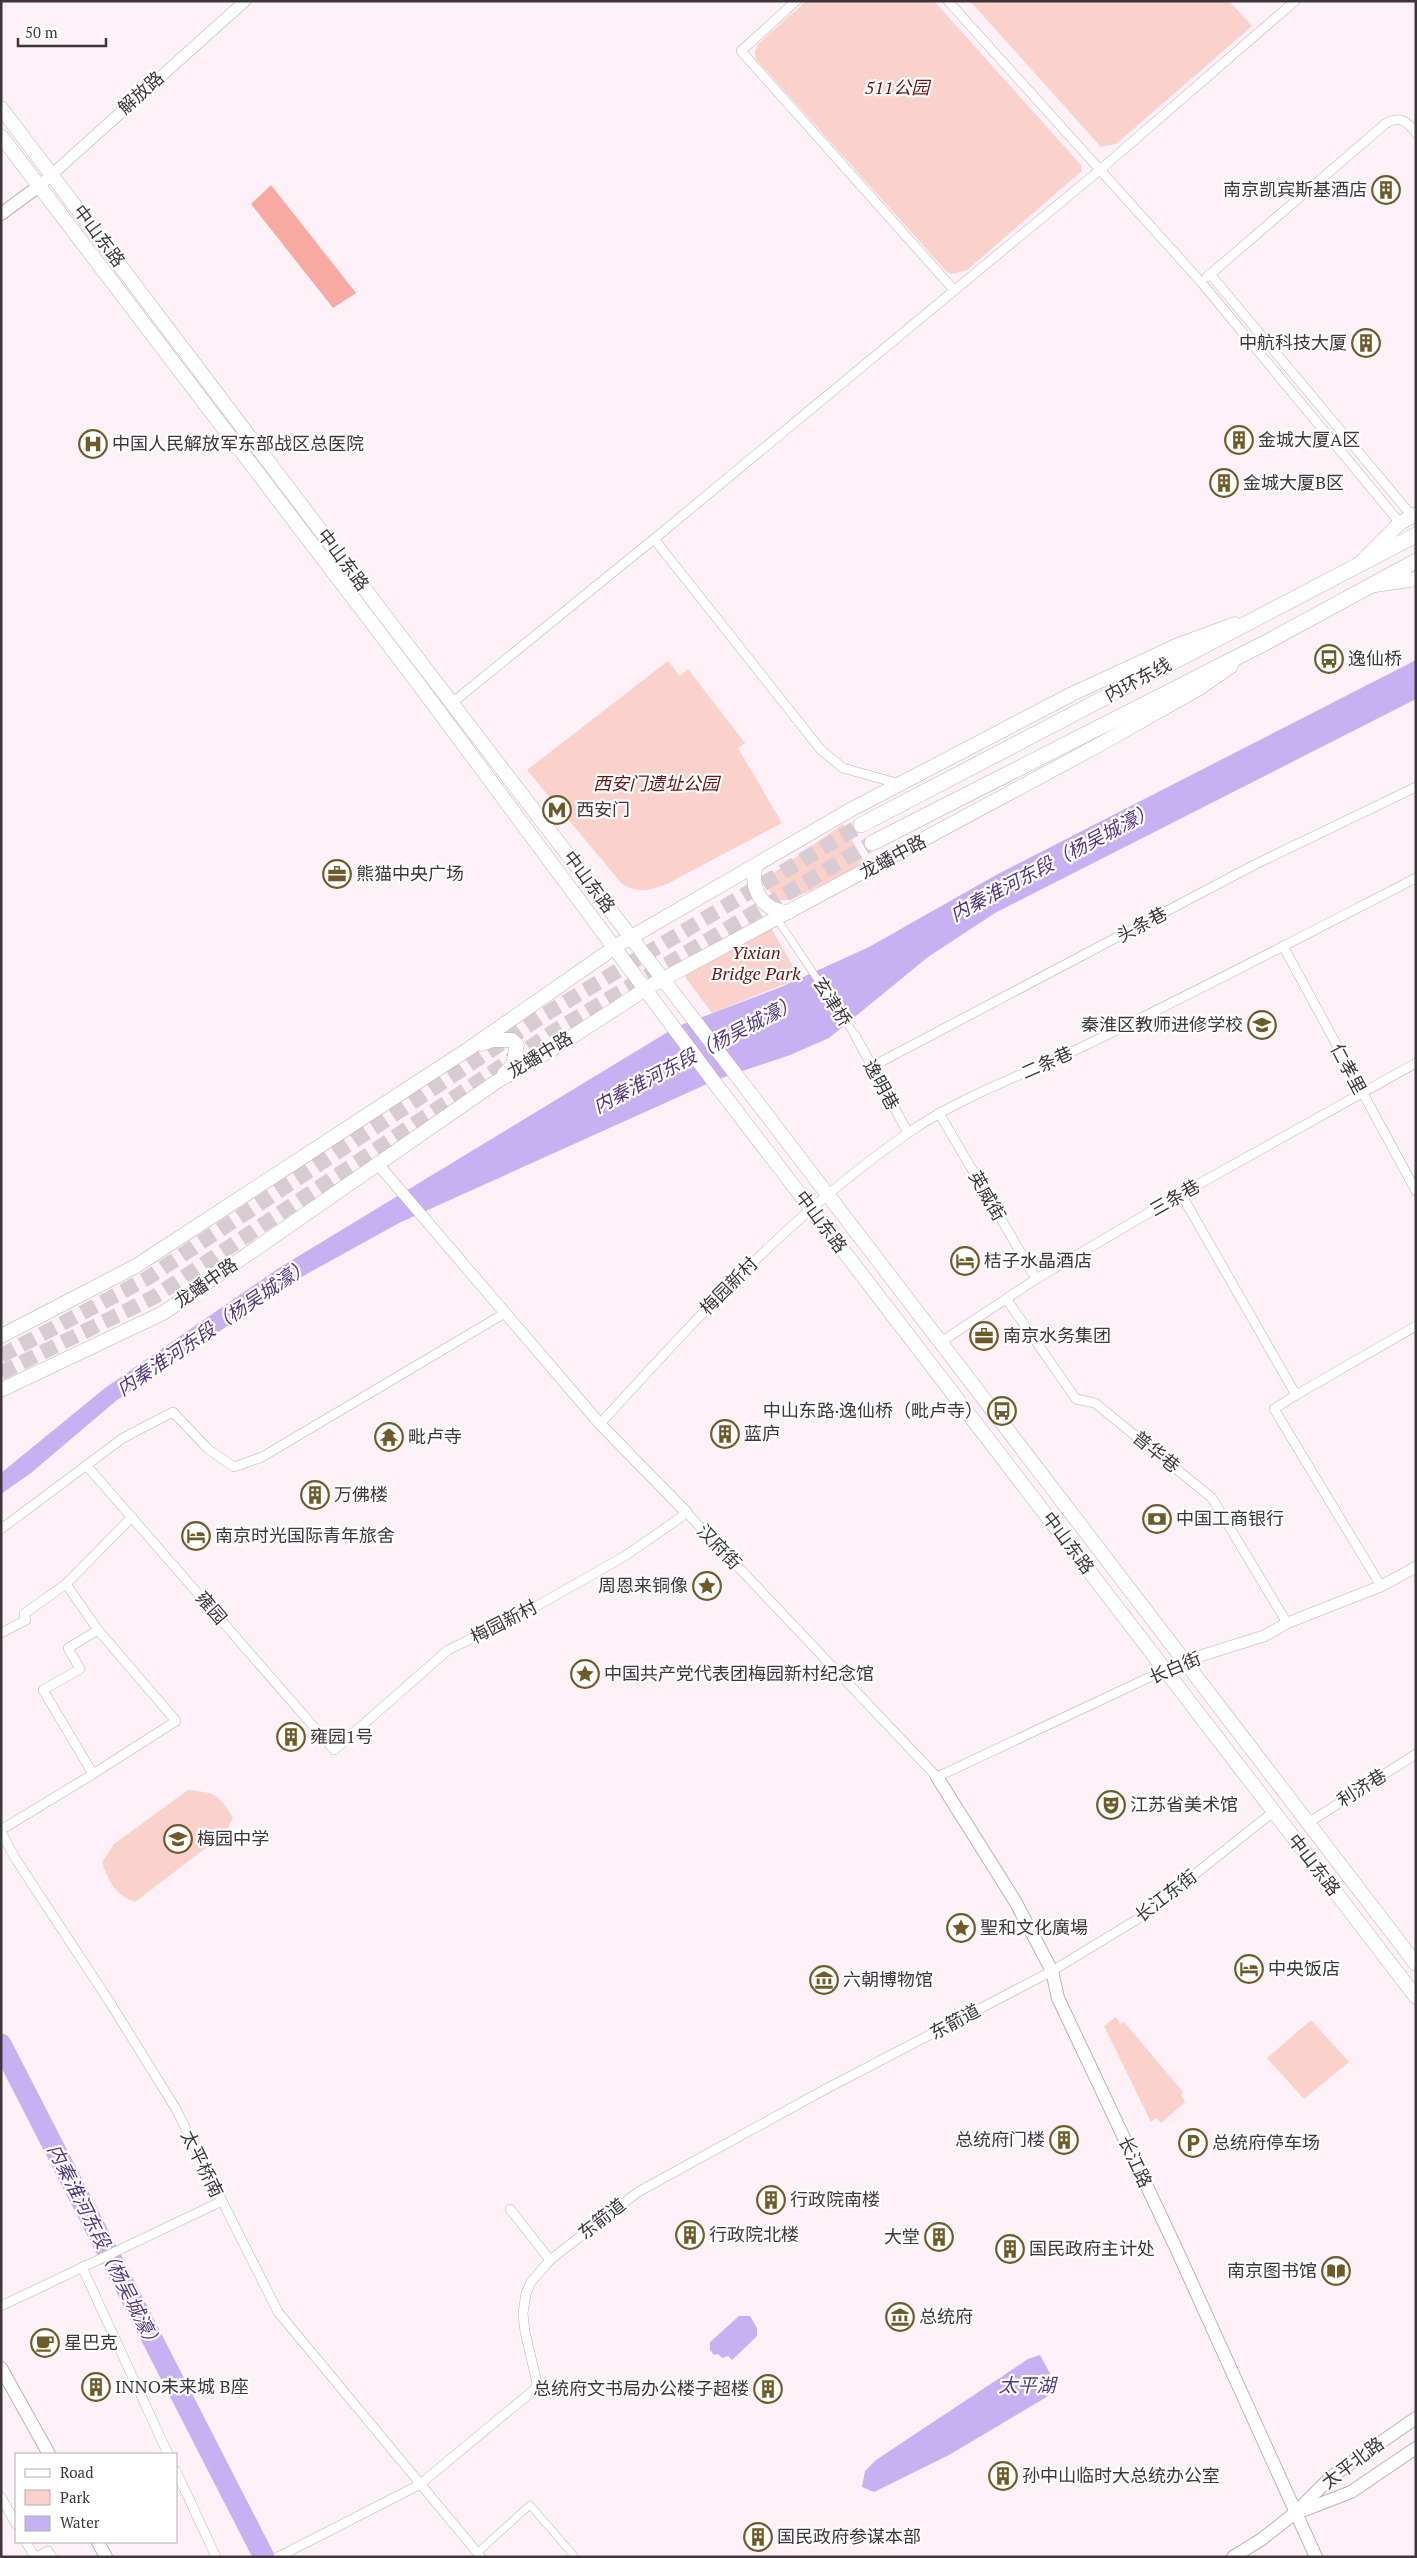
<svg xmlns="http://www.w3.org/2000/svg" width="1417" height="2558" font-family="'PT Serif','Noto Sans SC',serif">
	<rect width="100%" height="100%" fill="#fef1f8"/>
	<!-- green -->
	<g fill="#fbd1cc">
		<path d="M806 1H934L1081 165 1082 171 967 270 952 274 946 271 756 59 755 52 758 44Z"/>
		<path d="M970 1H1229L1252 26 1116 144 1101 147Z"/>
		<path d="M668 661 680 676 688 669 745 743 738 748 782 823 667 884C650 890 638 894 622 884L527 770Z"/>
		<path d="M843 824 866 865 792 899 779 901C770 894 767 890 768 877Z"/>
		<path d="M768 923 800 978 712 1013 680 970Z"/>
		<path d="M188 1790C217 1793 218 1794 233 1818L224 1834 135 1902C115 1895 109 1882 102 1862L114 1844Z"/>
		<path d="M1116 2017 1120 2024 1124 2022 1183 2092 1181 2095 1185 2102 1161 2123 1156 2118 1151 2122 1104 2026Z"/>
		<path d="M1311 2020 1349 2062 1304 2099 1267 2058Z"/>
	</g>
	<!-- forest -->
	<path fill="#f8aaa2" d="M271 185 356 293 333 308 251 204Z"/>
	<!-- water -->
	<g fill="#c7b1f3">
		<path d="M1416 660V699L995 913 928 957 829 1038 790 1055 716 1080 399 1223 296 1280 117 1400 31 1473 1 1494V1473L105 1388 279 1268 676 1027 781 987 869 947 996 875Z"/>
		<path d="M739 2316H750L757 2328V2336L732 2360 728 2356 722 2358 718 2354 714 2355 710 2350V2342Z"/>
		<path d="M1040 2355 1053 2379 1055 2392 949 2455 874 2492 862 2487 865 2471 876 2460 1028 2359Z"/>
	</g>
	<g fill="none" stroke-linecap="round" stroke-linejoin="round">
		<!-- river -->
		<path stroke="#c7b1f3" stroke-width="21" d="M1 2044 264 2557"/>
		<!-- trunk-tunnel -->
		<g stroke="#d8ccd2" stroke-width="15" stroke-dasharray="15 8" stroke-linecap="butt">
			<path d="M1 1356 146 1279 544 1015 861 825"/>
			<path d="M1 1373 154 1297 556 1030 872 843"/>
		</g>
		<defs>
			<g id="pedestrian">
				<path d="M777 919 855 1035"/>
				<path d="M477 2553 530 2505 575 2557"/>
			</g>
			<g id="minor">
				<path d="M796 1 741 51 954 290"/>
				<path d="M948 1 1201 282 1400 523"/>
				<path d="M1210 274 1412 516"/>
				<path d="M1207 277 1385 124C1399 115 1407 121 1416 133"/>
				<path d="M654 539 821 750 843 768 900 784"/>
				<path d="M452 703 654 539 1101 169 1295 1"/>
				<path d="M1283 946 1416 1191"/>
				<path d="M855 1035 908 1133"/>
				<path d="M871 1067 1254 865 1416 787"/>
				<path d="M939 1113 1036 1279"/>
				<path d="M1181 1194 1296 1395 1416 1326"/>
				<path d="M1007 1300 1076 1399 1095 1403 1212 1498 1287 1623"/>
				<path d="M941 1342 1036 1279 1181 1194 1416 1063"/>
				<path d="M1296 1395 1274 1409 1381 1586"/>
				<path d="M600 1424C696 1318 790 1215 908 1133 961 1096 1024 1075 1082 1047 1194 993 1305 935 1416 878"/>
				<path d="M87 1466 334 1750 448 1650 528 1611 625 1556 687 1513 937 1777 1184 1661"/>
				<path d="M1 1529 123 1438 173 1412 208 1449 234 1467 262 1457 505 1313"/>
				<path d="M1 1633 26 1620 24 1614 66 1584"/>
				<path d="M93 1774 176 1721 98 1630"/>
				<path d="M1308 1823 1416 1754"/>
				<path d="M1 1830 93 1774 43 1690 80 1669 68 1648 98 1630 66 1584 132 1517"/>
				<path d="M1 1832 15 1858 109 2001 176 2109 278 2312 481 2557"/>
				<path d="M510 2209 550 2260"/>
				<path d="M82 2267 168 2454"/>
				<path d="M1 2306 220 2202"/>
				<path d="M176 2471 216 2557"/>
				<path d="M1 2497 16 2524"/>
				<path d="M26 2542 35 2557"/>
				<path d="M37 2557 48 2551 52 2557"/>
				<path d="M278 2557 419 2485 535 2389 537 2383 525 2332 523 2313 526 2293 531 2282 550 2260 586 2232 638 2192 824 2090 1052 1971 1141 1917 1273 1812"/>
			</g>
			<g id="tertiary">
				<path d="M39 186 245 1"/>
				<path d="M377 1163 600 1424 687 1513"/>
				<path d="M1184 1661 1264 1636 1287 1623 1381 1586 1416 1567"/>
			</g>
			<g id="secondary">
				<path d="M1 214 39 186"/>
				<path d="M937 1777 1015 1901 1052 1971 1058 1998 1176 2248 1316 2557"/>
				<path d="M1 2368 49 2454"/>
				<path d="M1299 2512 1351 2492 1416 2448"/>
				<path d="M98 2542 106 2557"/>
				<path d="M1233 2557 1262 2539 1295 2513 1331 2477 1416 2418"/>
			</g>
			<g id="primary">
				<path d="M1 108 376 604 1416 1964"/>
				<path d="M1 136 417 682 720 1090 1416 1997"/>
				<path d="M1362 561 1400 523 1416 514"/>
				<path d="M1375 585 1416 579"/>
				<path d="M756 865C749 889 763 912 789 912"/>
				<path d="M482 1044 493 1040H512L517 1045 513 1065 504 1074"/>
				<path d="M1 1336 136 1266 470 1048 621 943 852 809 1072 694 1178 645 1235 624"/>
				<path d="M1 1390 163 1313 496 1082 559 1045 652 985 1097 746 1198 689 1231 666"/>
			</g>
			<g id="trunk">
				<path d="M861 825 1416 535"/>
				<path d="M872 843 1265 643 1416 561"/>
			</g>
		</defs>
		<!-- pedestrian casing -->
		<use href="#pedestrian" stroke="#c3aeba" stroke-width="8"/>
		<!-- minor casing -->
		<use href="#minor" stroke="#c3aeba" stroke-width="10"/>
		<!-- tertiary casing -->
		<use href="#tertiary" stroke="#c3aeba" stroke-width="12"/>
		<!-- secondary casing -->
		<use href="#secondary" stroke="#c3aeba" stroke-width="14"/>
		<!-- primary casing -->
		<use href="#primary" stroke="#c3aeba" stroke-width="15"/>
		<!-- trunk casing -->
		<use href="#trunk" stroke="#c3aeba" stroke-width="16"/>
		<!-- pedestrian -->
		<use href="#pedestrian" stroke="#fff" stroke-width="7"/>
		<!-- minor -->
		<use href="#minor" stroke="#fff" stroke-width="9"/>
		<!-- tertiary -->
		<use href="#tertiary" stroke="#fff" stroke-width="11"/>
		<!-- secondary -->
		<use href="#secondary" stroke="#fff" stroke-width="12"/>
		<!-- primary -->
		<use href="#primary" stroke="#fff" stroke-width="14"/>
		<!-- trunk -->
		<use href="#trunk" stroke="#fff" stroke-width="15"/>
	</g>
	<!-- icons -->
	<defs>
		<symbol id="building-ring" viewBox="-11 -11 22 22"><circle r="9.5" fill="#fff" stroke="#6d5b29" stroke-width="1.5"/><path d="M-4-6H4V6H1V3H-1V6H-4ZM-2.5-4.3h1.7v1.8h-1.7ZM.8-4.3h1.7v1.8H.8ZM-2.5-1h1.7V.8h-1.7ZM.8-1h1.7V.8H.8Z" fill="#6d5b29"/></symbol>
		<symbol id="hospital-ring" viewBox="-11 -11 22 22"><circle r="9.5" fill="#fff" stroke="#6d5b29" stroke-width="1.5"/><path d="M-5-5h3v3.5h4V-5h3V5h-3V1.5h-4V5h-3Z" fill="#6d5b29"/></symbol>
		<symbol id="bus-ring" viewBox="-11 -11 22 22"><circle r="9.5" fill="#fff" stroke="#6d5b29" stroke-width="1.5"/><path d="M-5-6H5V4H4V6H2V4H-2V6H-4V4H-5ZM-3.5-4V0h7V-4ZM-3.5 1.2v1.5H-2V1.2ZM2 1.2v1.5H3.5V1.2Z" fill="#6d5b29"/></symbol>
		<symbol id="metro-ring" viewBox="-11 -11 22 22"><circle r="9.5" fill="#fff" stroke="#6d5b29" stroke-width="1.5"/><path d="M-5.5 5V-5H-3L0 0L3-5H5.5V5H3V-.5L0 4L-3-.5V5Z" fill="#6d5b29"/></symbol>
		<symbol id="office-ring" viewBox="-11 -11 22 22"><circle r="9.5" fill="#fff" stroke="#6d5b29" stroke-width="1.5"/><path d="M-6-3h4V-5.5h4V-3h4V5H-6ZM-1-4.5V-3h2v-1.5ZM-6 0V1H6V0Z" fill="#6d5b29"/></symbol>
		<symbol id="school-ring" viewBox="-11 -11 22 22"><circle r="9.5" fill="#fff" stroke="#6d5b29" stroke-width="1.5"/><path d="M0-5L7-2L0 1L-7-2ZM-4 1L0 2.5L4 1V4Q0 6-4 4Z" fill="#6d5b29"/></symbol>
		<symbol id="hotel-ring" viewBox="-11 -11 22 22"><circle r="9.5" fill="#fff" stroke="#6d5b29" stroke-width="1.5"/><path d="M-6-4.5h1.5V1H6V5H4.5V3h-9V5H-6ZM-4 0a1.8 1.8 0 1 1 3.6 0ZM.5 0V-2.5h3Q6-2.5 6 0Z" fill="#6d5b29"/></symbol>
		<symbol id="temple-ring" viewBox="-11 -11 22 22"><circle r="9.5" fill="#fff" stroke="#6d5b29" stroke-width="1.5"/><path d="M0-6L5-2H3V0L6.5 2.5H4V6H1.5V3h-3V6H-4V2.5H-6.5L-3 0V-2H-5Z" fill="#6d5b29"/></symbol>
		<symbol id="bank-ring" viewBox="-11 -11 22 22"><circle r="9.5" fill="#fff" stroke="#6d5b29" stroke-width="1.5"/><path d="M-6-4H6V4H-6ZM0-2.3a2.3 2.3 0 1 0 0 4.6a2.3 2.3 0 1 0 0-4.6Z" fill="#6d5b29"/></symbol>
		<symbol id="sight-ring" viewBox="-11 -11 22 22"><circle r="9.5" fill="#fff" stroke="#6d5b29" stroke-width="1.5"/><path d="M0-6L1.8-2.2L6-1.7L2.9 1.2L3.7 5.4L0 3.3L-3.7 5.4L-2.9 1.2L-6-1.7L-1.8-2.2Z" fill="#6d5b29"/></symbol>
		<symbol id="theatre-ring" viewBox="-11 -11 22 22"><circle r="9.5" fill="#fff" stroke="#6d5b29" stroke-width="1.5"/><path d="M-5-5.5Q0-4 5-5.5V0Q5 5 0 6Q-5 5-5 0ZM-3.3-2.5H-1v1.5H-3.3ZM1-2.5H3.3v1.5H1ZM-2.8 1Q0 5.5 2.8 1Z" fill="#6d5b29"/></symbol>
		<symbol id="museum-ring" viewBox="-11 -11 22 22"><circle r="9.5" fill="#fff" stroke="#6d5b29" stroke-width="1.5"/><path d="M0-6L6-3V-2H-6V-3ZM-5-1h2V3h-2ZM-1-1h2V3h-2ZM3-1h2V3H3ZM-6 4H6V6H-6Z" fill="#6d5b29"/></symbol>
		<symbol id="parking-ring" viewBox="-11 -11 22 22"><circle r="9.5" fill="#fff" stroke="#6d5b29" stroke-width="1.5"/><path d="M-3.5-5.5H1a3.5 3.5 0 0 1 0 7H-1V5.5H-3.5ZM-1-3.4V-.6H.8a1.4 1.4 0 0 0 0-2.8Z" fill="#6d5b29"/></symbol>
		<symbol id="library-ring" viewBox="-11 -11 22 22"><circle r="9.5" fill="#fff" stroke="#6d5b29" stroke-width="1.5"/><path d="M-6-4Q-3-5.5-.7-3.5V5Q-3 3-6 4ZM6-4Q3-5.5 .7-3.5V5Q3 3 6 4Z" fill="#6d5b29"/></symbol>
		<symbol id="cafe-ring" viewBox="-11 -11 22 22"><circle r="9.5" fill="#fff" stroke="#6d5b29" stroke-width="1.5"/><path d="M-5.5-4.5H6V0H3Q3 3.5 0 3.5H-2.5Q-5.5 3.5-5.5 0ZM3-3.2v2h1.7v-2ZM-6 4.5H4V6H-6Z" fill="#6d5b29"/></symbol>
	</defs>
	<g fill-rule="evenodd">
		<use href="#building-ring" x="1370" y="174" width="32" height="32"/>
		<use href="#building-ring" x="1350" y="327" width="32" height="32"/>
		<use href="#building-ring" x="1223" y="424" width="32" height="32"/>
		<use href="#hospital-ring" x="77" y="428" width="32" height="32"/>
		<use href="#building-ring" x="1208" y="467" width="32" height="32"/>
		<use href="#bus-ring" x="1313" y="643" width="32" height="32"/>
		<use href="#metro-ring" x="541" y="794" width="32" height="32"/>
		<use href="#office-ring" x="321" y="858" width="32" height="32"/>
		<use href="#school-ring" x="1246" y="1009" width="32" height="32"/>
		<use href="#hotel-ring" x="949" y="1245" width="32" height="32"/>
		<use href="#office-ring" x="968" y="1320" width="32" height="32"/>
		<use href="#bus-ring" x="986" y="1395" width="32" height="32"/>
		<use href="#building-ring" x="709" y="1418" width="32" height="32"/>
		<use href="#temple-ring" x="373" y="1421" width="32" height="32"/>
		<use href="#building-ring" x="299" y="1479" width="32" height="32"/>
		<use href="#bank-ring" x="1141" y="1503" width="32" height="32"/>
		<use href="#hotel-ring" x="180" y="1520" width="32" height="32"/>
		<use href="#sight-ring" x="691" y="1570" width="32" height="32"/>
		<use href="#sight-ring" x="569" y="1658" width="32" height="32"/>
		<use href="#building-ring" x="275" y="1721" width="32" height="32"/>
		<use href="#theatre-ring" x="1095" y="1789" width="32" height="32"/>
		<use href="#school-ring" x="162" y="1823" width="32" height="32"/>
		<use href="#sight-ring" x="945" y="1912" width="32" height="32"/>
		<use href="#hotel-ring" x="1233" y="1953" width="32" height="32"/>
		<use href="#museum-ring" x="808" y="1964" width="32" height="32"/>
		<use href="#building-ring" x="1048" y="2124" width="32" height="32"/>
		<use href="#parking-ring" x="1177" y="2127" width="32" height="32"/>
		<use href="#building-ring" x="755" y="2184" width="32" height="32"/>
		<use href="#building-ring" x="674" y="2219" width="32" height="32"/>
		<use href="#building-ring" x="923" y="2221" width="32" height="32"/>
		<use href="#building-ring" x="994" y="2233" width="32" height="32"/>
		<use href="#library-ring" x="1320" y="2255" width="32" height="32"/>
		<use href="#museum-ring" x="884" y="2301" width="32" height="32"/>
		<use href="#cafe-ring" x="29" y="2327" width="32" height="32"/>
		<use href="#building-ring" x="80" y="2371" width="32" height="32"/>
		<use href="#building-ring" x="752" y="2373" width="32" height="32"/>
		<use href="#building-ring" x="987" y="2460" width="32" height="32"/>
		<use href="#building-ring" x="742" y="2521" width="32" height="32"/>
	</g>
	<g text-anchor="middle" stroke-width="4.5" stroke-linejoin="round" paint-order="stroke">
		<!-- park labels -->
		<g font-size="18" font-style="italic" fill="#6c1214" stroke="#fff">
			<text x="897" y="94">511公园</text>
			<text x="656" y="790">西安门遗址公园</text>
			<text x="756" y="959">Yixian<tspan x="756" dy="21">Bridge Park</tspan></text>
		</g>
		<!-- street labels -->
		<g font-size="18" fill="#3e363b" stroke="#fff">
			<text transform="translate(141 93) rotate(-42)" y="6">解放路</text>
			<text transform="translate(99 236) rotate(53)" y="6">中山东路</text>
			<text transform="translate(343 560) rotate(53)" y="6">中山东路</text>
			<text transform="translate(1138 680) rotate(-28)" y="6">内环东线</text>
			<text transform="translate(893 857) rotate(-28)" y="6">龙蟠中路</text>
			<text transform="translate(589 882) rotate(53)" y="6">中山东路</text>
			<text transform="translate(1142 925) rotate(-28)" y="6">头条巷</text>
			<text transform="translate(832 1002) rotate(57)" y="6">玄津桥</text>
			<text transform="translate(540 1055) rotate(-31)" y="6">龙蟠中路</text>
			<text transform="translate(1047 1063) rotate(-24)" y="6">二条巷</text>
			<text transform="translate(1348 1069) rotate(62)" y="6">仁孝里</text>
			<text transform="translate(881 1085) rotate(61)" y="6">逸明巷</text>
			<text transform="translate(987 1196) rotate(60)" y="6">英威街</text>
			<text transform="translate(1175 1198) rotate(-30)" y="6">三条巷</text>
			<text transform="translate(821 1222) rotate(53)" y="6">中山东路</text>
			<text transform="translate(206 1283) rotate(-35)" y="6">龙蟠中路</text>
			<text transform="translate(729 1286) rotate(-45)" y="6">梅园新村</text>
			<text transform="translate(1156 1452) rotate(39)" y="6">普华巷</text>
			<text transform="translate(1068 1543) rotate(53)" y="6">中山东路</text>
			<text transform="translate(719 1547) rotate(46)" y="6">汉府街</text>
			<text transform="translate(211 1608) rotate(49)" y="6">雍园</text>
			<text transform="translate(504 1622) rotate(-27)" y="6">梅园新村</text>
			<text transform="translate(1175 1668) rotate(-23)" y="6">长白街</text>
			<text transform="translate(1362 1788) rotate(-32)" y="6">利济巷</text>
			<text transform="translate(1314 1865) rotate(52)" y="6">中山东路</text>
			<text transform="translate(1166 1896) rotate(-38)" y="6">长江东街</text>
			<text transform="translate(955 2022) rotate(-28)" y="6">东箭道</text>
			<text transform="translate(1135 2162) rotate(65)" y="6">长江路</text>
			<text transform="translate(202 2164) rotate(64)" y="6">太平桥南</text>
			<text transform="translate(602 2219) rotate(-38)" y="6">东箭道</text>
			<text transform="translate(1353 2463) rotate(-37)" y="6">太平北路</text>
		</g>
		<!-- poi labels -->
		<g font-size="18" fill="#3e363b" stroke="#fff" text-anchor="start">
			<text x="1367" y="196" text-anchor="end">南京凯宾斯基酒店</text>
			<text x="1347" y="349" text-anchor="end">中航科技大厦</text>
			<text x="1258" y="446">金城大厦A区</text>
			<text x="112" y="450">中国人民解放军东部战区总医院</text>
			<text x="1243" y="489">金城大厦B区</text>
			<text x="1348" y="665">逸仙桥</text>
			<text x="576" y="816">西安门</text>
			<text x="356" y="880">熊猫中央广场</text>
			<text x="1243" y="1031" text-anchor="end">秦淮区教师进修学校</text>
			<text x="984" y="1267">桔子水晶酒店</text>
			<text x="1003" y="1342">南京水务集团</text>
			<text x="983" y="1417" text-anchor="end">中山东路·逸仙桥（毗卢寺）</text>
			<text x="744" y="1440">蓝庐</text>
			<text x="408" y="1443">毗卢寺</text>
			<text x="334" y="1501">万佛楼</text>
			<text x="1176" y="1525">中国工商银行</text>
			<text x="215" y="1542">南京时光国际青年旅舍</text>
			<text x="688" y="1592" text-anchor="end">周恩来铜像</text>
			<text x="604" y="1680">中国共产党代表团梅园新村纪念馆</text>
			<text x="310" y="1743">雍园1号</text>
			<text x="1130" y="1811">江苏省美术馆</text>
			<text x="197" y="1845">梅园中学</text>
			<text x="980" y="1934">聖和文化廣場</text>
			<text x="1268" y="1975">中央饭店</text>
			<text x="843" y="1986">六朝博物馆</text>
			<text x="1045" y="2146" text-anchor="end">总统府门楼</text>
			<text x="1212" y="2149">总统府停车场</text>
			<text x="790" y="2206">行政院南楼</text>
			<text x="709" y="2241">行政院北楼</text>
			<text x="920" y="2243" text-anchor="end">大堂</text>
			<text x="1029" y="2255">国民政府主计处</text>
			<text x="1317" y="2277" text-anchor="end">南京图书馆</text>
			<text x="919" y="2323">总统府</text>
			<text x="64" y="2349">星巴克</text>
			<text x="115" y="2393">INNO未来城 B座</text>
			<text x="749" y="2395" text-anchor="end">总统府文书局办公楼子超楼</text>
			<text x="1022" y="2482">孙中山临时大总统办公室</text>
			<text x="777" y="2543">国民政府参谋本部</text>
		</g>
		<!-- water labels -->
		<g font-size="19" font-style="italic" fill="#543581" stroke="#fff">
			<text transform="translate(1052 862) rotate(-28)" y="7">内秦淮河东段（杨吴城濠）</text>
			<text transform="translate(695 1054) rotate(-28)" y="7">内秦淮河东段（杨吴城濠）</text>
			<text transform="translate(213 1327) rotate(-34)" y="7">内秦淮河东段（杨吴城濠）</text>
			<text transform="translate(105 2247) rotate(63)" y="7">内秦淮河东段（杨吴城濠）</text>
			<text x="1027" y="2392">太平湖</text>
		</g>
	</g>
	<!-- border -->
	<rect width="1417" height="2558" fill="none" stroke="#3e363b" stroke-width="5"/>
	<!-- legend -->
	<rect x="15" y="2453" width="162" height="90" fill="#ffffff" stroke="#b2afb1"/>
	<rect x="25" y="2469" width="25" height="8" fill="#ffffff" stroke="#b2afb1"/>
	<text x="60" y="2478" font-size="15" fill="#3e363b">Road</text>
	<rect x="25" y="2490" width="25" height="15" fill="#fbd1cc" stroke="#b2afb1"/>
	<text x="60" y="2503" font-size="15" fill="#3e363b">Park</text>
	<rect x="25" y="2516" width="25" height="15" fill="#c7b1f3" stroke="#b2afb1"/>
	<text x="60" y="2528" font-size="15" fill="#3e363b">Water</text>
	<!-- scale -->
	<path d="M18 38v8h88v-8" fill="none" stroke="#3e363b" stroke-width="2.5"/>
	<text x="25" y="38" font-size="15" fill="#3e363b" stroke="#ffffff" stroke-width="4" paint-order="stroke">50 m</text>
</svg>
